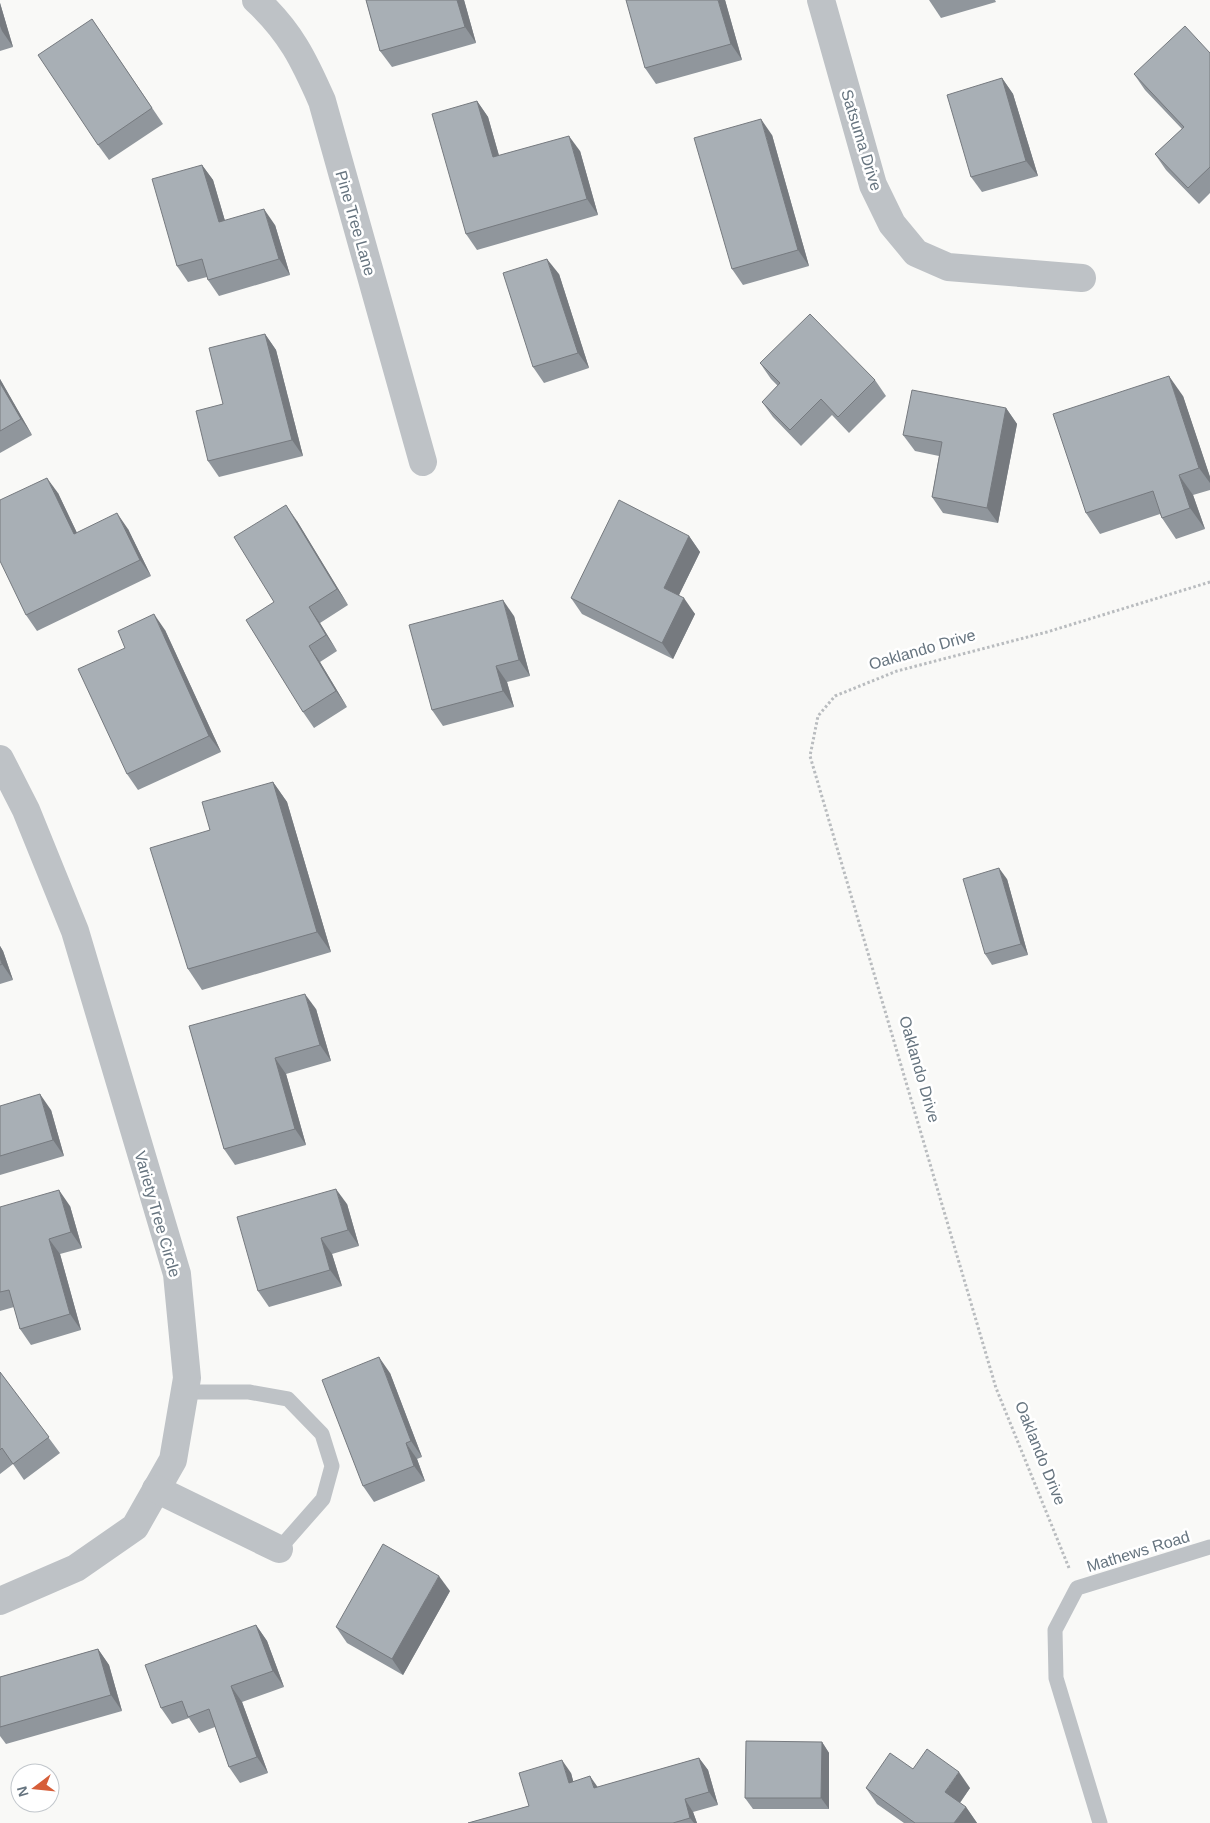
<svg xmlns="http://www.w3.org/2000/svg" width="1210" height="1823" font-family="Helvetica,sans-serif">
	<rect width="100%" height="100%" fill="#f9f9f7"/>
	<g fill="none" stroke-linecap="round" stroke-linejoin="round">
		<!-- path -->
		<path stroke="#b9bcbf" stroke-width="3" stroke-dasharray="2.5 2.5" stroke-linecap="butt" d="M1069 1568 996 1388 810 756 818 716 835 696 897 671 1047 632 1210 582"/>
		<!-- service -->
		<g stroke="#bec2c6" stroke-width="15">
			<path d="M185 1392H249L288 1399 322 1434 332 1466 323 1499 279 1549"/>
			<path d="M1100 1823 1056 1678 1055 1630 1077 1588 1210 1547"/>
		</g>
		<!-- minor -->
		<g stroke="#bec2c6" stroke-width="28">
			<path d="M256 0C290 31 304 60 322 101L423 462"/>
			<path d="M821 0 873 185 892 224 916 253 948 267 1082 278"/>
			<path d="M0 759 26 810 75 931 177 1274 187 1378 173 1460 135 1527 76 1568 0 1601"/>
			<path d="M156 1489 279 1549"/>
		</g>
	</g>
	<!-- wall -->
	<g fill="#90969c">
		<path d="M366 0H464L476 43 392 67 380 51Z"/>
		<path d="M725 0 742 60 656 84 645 68Z"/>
		<path d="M929 0H995L996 2 941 18Z"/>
		<path d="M0 3 13 47 0 51Z"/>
		<path d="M92 19 163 124 109 160 98 145Z"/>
		<path d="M1210 53V193L1199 204 1166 170 1155 154 1182 129 1145 90 1134 74Z"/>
		<path d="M1002 78 1013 94 1038 176 982 192 971 177Z"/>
		<path d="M477 101 488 117 499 156 580 151 598 215 477 250 466 234Z"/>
		<path d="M772 135 809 266 743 285 732 269Z"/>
		<path d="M202 165 213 180 225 221 275 225 290 275 219 296 208 280 207 277 188 282 177 266Z"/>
		<path d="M559 274 589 368 544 383 533 367Z"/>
		<path d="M265 334 276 350 303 456 219 477 208 461 223 404Z"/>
		<path d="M760 363 875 380 886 396 849 433 832 415 801 446 773 417 762 402 778 386 771 379Z"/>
		<path d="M0 379 32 435 0 453Z"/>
		<path d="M1183 396 1210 477V490L1193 495 1205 529 1176 539 1162 518 1160 514 1100 534 1086 513Z"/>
		<path d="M1006 408 1017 424 998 523 943 513 932 497 939 456 915 451 903 435Z"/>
		<path d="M58 493 77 533 128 529 151 576 37 631 26 615Z"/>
		<path d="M297 521 348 605 320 623 337 651 320 662 347 707 314 728 303 712 274 602Z"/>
		<path d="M689 536 700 552 679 595 695 614 673 659 582 614 571 598Z"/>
		<path d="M514 616 530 676 507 682 514 707 443 726 432 710Z"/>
		<path d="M165 630 221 752 138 790 127 774Z"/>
		<path d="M273 782 287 802 331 952 202 990 188 969 210 830Z"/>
		<path d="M1007 879 1028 955 992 965 985 954Z"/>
		<path d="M0 946 3 951 13 980 0 984Z"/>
		<path d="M316 1009 331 1061 286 1074 306 1145 235 1165 224 1149 189 1026Z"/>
		<path d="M0 1106 51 1110 64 1156 0 1175Z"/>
		<path d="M347 1204 359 1246 332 1254 342 1286 269 1307 258 1291Z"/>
		<path d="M70 1206 82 1248 60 1254 81 1330 31 1345 20 1329 14 1307 0 1311V1207Z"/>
		<path d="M0 1372 60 1453 24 1480 13 1464 0 1474Z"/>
		<path d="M390 1373 422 1457 417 1459 425 1481 374 1502 363 1486Z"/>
		<path d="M450 1591 403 1675 347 1643 336 1627Z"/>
		<path d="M256 1625 267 1641 284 1687 242 1702 268 1773 240 1783 229 1767 215 1727 199 1733 189 1718 172 1724 161 1708Z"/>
		<path d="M98 1649 109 1665 122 1711 6 1744 0 1736V1677Z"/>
		<path d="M822 1742 829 1753V1809H753L745 1798Z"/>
		<path d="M699 1758 708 1770 718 1805 693 1812 697 1823H468L529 1806 571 1773 573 1781 598 1787Z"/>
		<path d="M866 1788H970L960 1803 966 1807 977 1823H904L877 1804Z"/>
	</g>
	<!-- shaded-wall -->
	<g fill="#767a7f">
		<path d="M457 0H464L476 43 465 27Z"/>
		<path d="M718 0H725L742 60 731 44Z"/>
		<path d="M0 3 13 47 2 31 0 26Z"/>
		<path d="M1002 78 1013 94 1038 176 1026 161Z"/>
		<path d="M477 101 488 117 504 173 493 157Z"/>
		<path d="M761 119 772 135 809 266 798 250Z"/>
		<path d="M569 136 580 151 598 215 587 199Z"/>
		<path d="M202 165 213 180 230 238 219 222Z"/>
		<path d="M264 209 275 225 290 275 279 259Z"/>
		<path d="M547 259 559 274 589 368 578 353Z"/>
		<path d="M265 334 276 350 303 456 292 440Z"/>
		<path d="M1169 376 1183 396 1210 477V483L1199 468Z"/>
		<path d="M0 379 32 435 21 419 0 383Z"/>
		<path d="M1006 408 1017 424 998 523 987 508Z"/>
		<path d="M1179 475 1193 495 1205 529 1190 508Z"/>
		<path d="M47 478 58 493 85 550 74 534Z"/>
		<path d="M286 505 297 521 348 605 337 589Z"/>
		<path d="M117 513 128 529 151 576 140 560Z"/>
		<path d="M689 536 700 552 675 603 664 588Z"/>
		<path d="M684 598 695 614 673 659 662 643Z"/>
		<path d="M503 600 514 616 530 676 519 660Z"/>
		<path d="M309 607 320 623 337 651 326 635Z"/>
		<path d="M154 614 165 630 221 752 209 736Z"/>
		<path d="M309 646 320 662 347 707 336 691Z"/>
		<path d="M496 666 507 682 514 707 503 691Z"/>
		<path d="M273 782 287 802 331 952 317 932Z"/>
		<path d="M999 868 1007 879 1028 955 1021 944Z"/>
		<path d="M0 946 3 951 13 980 2 964 0 957Z"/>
		<path d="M305 994 316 1009 331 1061 320 1045Z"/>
		<path d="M275 1058 286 1074 306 1145 295 1129Z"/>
		<path d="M40 1094 51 1110 64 1156 53 1140Z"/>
		<path d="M336 1189 347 1204 359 1246 348 1230Z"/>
		<path d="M59 1190 70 1206 82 1248 71 1232Z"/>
		<path d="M321 1238 332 1254 342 1286 330 1270Z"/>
		<path d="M49 1239 60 1254 81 1330 70 1314Z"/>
		<path d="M379 1357 390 1373 422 1457 411 1441Z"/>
		<path d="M406 1443 417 1459 425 1481 414 1466Z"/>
		<path d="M439 1576 450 1591 403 1675 392 1659Z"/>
		<path d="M256 1625 267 1641 284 1687 273 1671Z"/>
		<path d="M98 1649 109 1665 122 1711 111 1695Z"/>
		<path d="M231 1686 242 1702 268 1773 257 1757Z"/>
		<path d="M822 1742 829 1753V1809L821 1798Z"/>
		<path d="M699 1758 708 1770 718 1805 709 1792Z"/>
		<path d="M562 1760 571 1773 577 1795 569 1783Z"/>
		<path d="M959 1772 970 1788 956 1808 945 1792Z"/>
		<path d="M590 1776 599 1789 594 1788Z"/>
		<path d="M685 1799 693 1812 697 1823H694L690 1818Z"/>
		<path d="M966 1807 977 1823H954Z"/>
	</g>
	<!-- building -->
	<g fill="#a8afb5" stroke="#767a7f">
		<path d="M366 0H457L465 27 380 51Z"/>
		<path d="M626 0H718L731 44 645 68Z"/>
		<path d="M92 19 152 108 98 145 38 55Z"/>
		<path d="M1185 26 1210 53V167L1188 188 1155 154 1184 127 1134 74Z"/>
		<path d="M1002 78 1026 161 971 177 947 95Z"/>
		<path d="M477 101 493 157 569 136 587 199 466 234 432 114Z"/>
		<path d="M761 119 798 250 732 269 694 138Z"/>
		<path d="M202 165 219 222 264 209 279 259 208 280 202 259 177 266 152 179Z"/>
		<path d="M547 259 578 353 533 367 503 273Z"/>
		<path d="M810 314 875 380 838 417 821 399 790 430 762 402 780 383 760 363Z"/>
		<path d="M265 334 292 440 208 461 196 411 223 404 209 348Z"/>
		<path d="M1169 376 1199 468 1179 475 1190 508 1162 518 1153 491 1086 513 1053 414Z"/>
		<path d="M0 383 21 419 0 431Z"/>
		<path d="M912 390 1006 408 987 508 932 497 942 442 903 435Z"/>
		<path d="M47 478 74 534 117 513 140 560 26 615 0 561V500Z"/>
		<path d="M619 500 689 536 664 588 684 598 662 643 571 598Z"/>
		<path d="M286 505 337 589 309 607 326 635 309 646 336 691 303 712 246 620 274 602 234 537Z"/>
		<path d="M503 600 519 660 496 666 503 691 432 710 409 625Z"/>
		<path d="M154 614 209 736 127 774 78 669 125 648 118 631Z"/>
		<path d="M273 782 317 932 188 969 150 848 210 830 202 802Z"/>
		<path d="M999 868 1021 944 985 954 963 879Z"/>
		<path d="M0 957 2 964 0 965Z"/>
		<path d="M305 994 320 1045 275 1058 295 1129 224 1149 189 1026Z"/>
		<path d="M40 1094 53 1140 0 1156V1106Z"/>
		<path d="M336 1189 348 1230 321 1238 330 1270 258 1291 237 1217Z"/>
		<path d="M59 1190 71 1232 49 1239 70 1314 20 1329 9 1290 0 1292V1207Z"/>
		<path d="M379 1357 411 1441 406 1443 414 1466 363 1486 322 1380Z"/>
		<path d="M0 1372 49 1437 13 1464 2 1448 0 1450Z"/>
		<path d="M383 1544 439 1576 392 1659 336 1627Z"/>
		<path d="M256 1625 273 1671 231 1686 257 1757 229 1767 209 1709 188 1717 182 1701 161 1708 145 1665Z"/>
		<path d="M98 1649 111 1695 0 1727V1677Z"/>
		<path d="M746 1741 822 1742 821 1798H745Z"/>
		<path d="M927 1749 959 1772 945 1792 966 1807 954 1823H915L866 1788 890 1753 913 1769Z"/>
		<path d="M699 1758 709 1792 685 1799 690 1818 673 1823H468L529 1806 519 1773 562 1760 569 1783 590 1776 594 1788Z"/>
	</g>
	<g text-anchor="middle" stroke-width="5" stroke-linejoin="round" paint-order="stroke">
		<!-- street labels -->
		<g font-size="16" fill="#66747f" stroke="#fff">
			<text transform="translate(862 140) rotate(73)" y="6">Satsuma Drive</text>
			<text transform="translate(356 223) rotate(74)" y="6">Pine Tree Lane</text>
			<text transform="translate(922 649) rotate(-16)" y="6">Oaklando Drive</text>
			<text transform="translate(920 1069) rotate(74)" y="6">Oaklando Drive</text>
			<text transform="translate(158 1214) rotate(74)" y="6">Variety Tree Circle</text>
			<text transform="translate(1041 1453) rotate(68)" y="6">Oaklando Drive</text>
			<text transform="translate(1138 1551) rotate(-17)" y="6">Mathews Road</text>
		</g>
	</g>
	<!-- north arrow -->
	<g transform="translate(35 1788) rotate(254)"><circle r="24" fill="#ffffff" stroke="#c2c7cc"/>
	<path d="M0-4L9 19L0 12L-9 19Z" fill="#d65e39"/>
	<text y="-8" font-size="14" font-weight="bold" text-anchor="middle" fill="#66747f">N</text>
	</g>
</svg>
